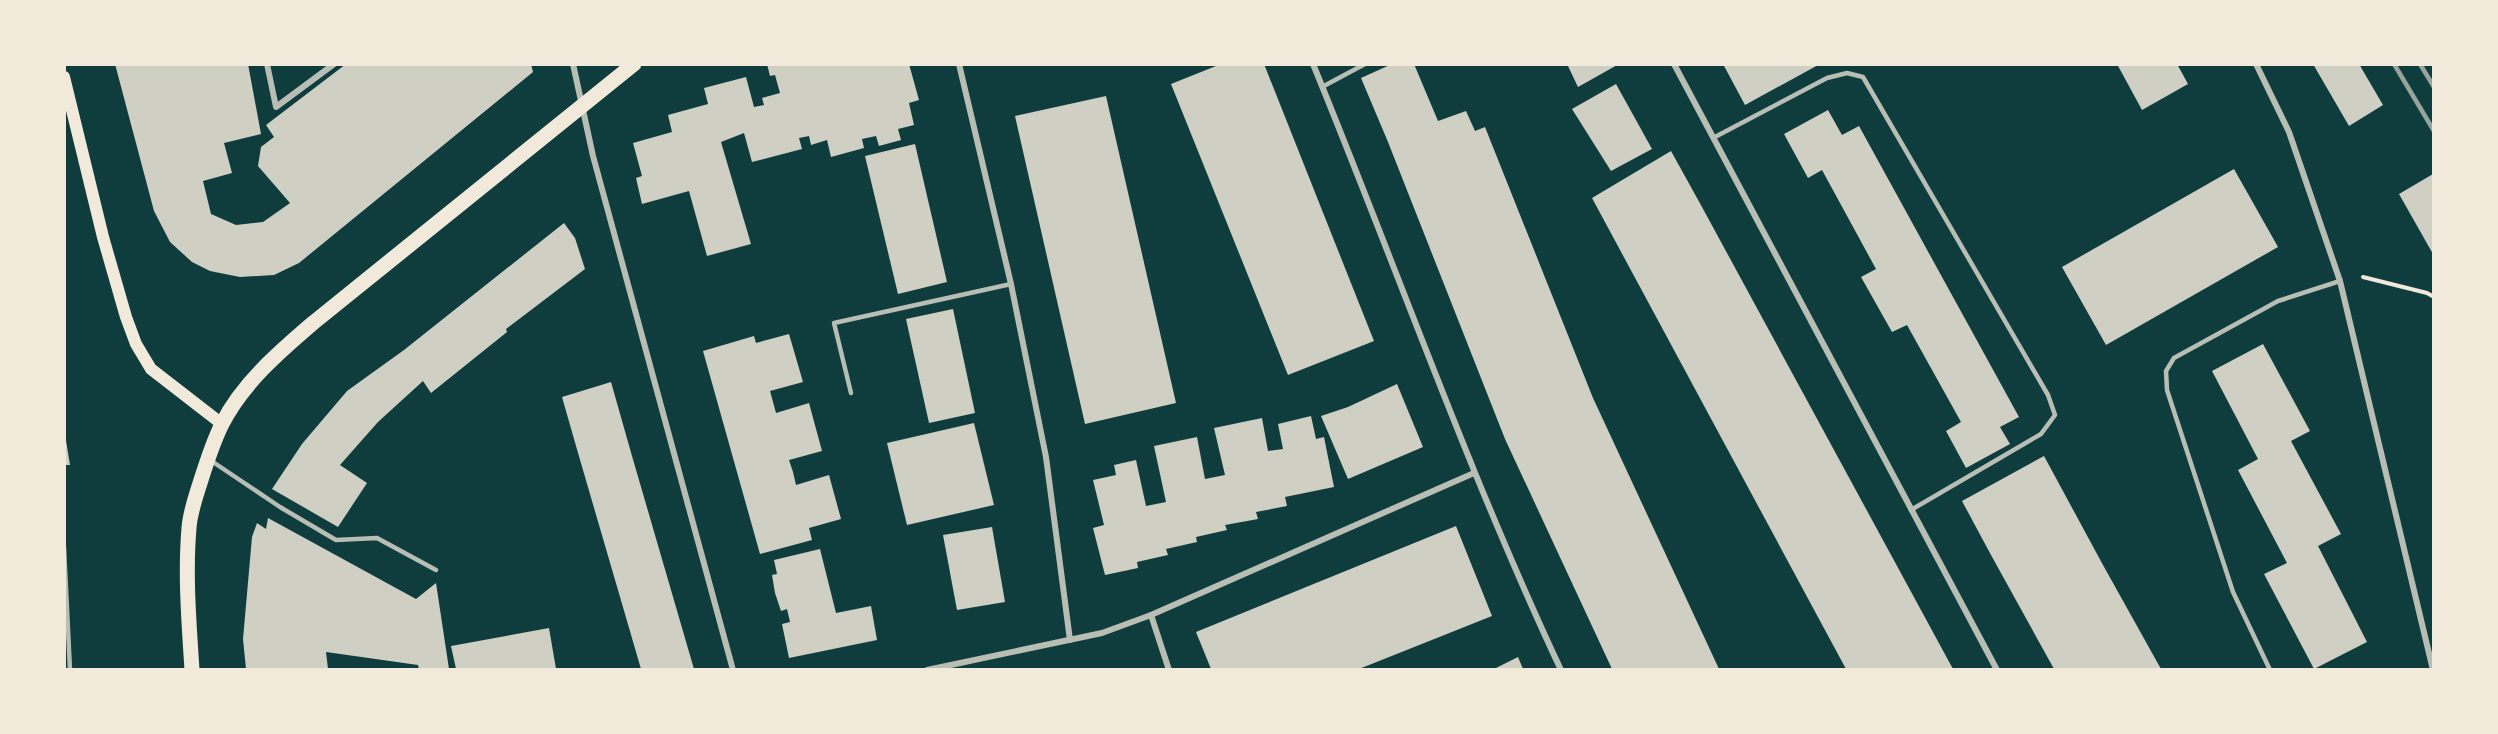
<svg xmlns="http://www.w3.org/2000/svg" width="2498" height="734" font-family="'Titillium Web',sans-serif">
	<rect width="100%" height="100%" fill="#0f3d3e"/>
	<!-- building -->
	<g fill="#cfcfc3">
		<path d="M115 64H248L261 134 224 143 232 173 203 181 211 214 236 225 263 222 290 203 258 166 261 147 274 137 266 125 346 64H531L533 72 299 263 274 275 240 277 210 271 192 262 170 242 154 211Z"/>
		<path d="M767 64H909L919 100 909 103 914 125 898 129 901 140 879 146 876 136 862 139 864 148 831 157 827 140 811 145 809 136 799 138 802 149 752 162 744 133 721 142 751 244 707 256 689 191 642 204 636 178 642 176 633 143 672 132 668 115 708 104 704 88 746 77 754 107 764 105 762 98 780 93 775 75 770 76Z"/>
		<path d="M1221 64H1264L1374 341 1288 375 1171 84Z"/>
		<path d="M1392 64H1414L1438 121 1466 111 1475 131 1485 127 1593 398 1719 669H1612L1505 439 1388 142 1361 78Z"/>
		<path d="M1567 64H1619L1578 87Z"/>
		<path d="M1723 64H1820L1745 105Z"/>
		<path d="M2117 64H2177L2188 84 2142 110Z"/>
		<path d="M2313 64H2359L2383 105 2349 126Z"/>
		<path d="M1616 84 1652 149 1611 171 1572 109Z"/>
		<path d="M1106 96 1176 403 1085 424 1015 116Z"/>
		<path d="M1828 110 1842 135 1859 126 2019 417 2000 427 2010 444 1966 468 1946 431 1961 422 1907 325 1892 332 1861 277 1876 269 1822 170 1808 178 1784 134Z"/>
		<path d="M915 144 947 282 898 294 865 156Z"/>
		<path d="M1671 151 1702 207 1953 669H1846L1592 198Z"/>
		<path d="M2234 169 2278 247 2106 345 2062 267Z"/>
		<path d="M2433 174V254L2399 194Z"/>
		<path d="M564 223 575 238 585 269 506 329 507 332 431 393 423 381 378 422 340 465 367 483 338 527 272 489 302 444 347 391 404 350Z"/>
		<path d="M953 309 975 413 929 423 906 319Z"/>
		<path d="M789 334 803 382 770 391 776 413 809 403 822 451 789 460 793 472 796 485 829 475 841 519 809 528 812 540 760 554 703 351 754 336 756 343Z"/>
		<path d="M2263 344 2310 431 2291 441 2341 534 2318 546 2367 642 2314 669 2264 574 2287 563 2238 470 2258 459 2212 371Z"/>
		<path d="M611 382 632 456 694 669H641L576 446 562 397Z"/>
		<path d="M1397 384 1423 447 1348 479 1321 416 1348 407Z"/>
		<path d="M1311 416 1316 439 1324 437 1334 487 1285 497 1287 506 1256 512 1258 519 1225 525 1227 530 1196 537 1197 542 1166 549 1168 555 1137 562 1138 568 1105 575 1093 528 1104 525 1093 480 1116 475 1114 465 1136 460 1146 506 1166 502 1154 446 1197 437 1205 479 1225 475 1214 428 1262 418 1268 451 1283 449 1278 424Z"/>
		<path d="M974 423 994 505 907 525 887 443Z"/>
		<path d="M64 428 70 465H64Z"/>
		<path d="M2044 456 2103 565 2161 669H2054L1991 555 1962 501Z"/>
		<path d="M268 518 416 599 436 583 449 669H419L418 665 326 652 328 669H246L243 639 252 537 257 523 266 529Z"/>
		<path d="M1456 526 1492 616 1359 669H1211L1196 632Z"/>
		<path d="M992 527 1005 602 957 610 943 535Z"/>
		<path d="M820 549 836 613 871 606 877 640 789 658 782 624 790 622 787 609 781 611 775 593 772 575 777 574 774 560Z"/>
		<path d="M549 628 556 669H456L451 646Z"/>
		<path d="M1518 657 1523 669H1494Z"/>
	</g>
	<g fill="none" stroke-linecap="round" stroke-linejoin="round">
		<!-- path -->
		<path stroke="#f1e9da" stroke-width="4" d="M2363 277 2427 293 2434 297"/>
		<!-- service -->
		<g stroke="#b8beb3" stroke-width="4.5">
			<path d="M1322 87 1365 64"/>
			<path d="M1713 138 1827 78 1847 73 1863 77 2048 395 2055 415 2041 434 1911 510"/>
			<path d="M851 393 834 323 1011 284"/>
			<path d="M210 460 280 507 336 540 377 538 436 570"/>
			<path d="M64 547 70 670"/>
			<path d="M2270 670 2233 592 2167 390 2166 371 2174 358 2278 301 2340 281"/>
		</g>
		<!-- minor -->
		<g stroke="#b8beb3" stroke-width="6">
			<path d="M267 64 276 107 334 64"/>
			<path d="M573 64 593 156 733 670"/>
			<path d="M959 64 1011 284 1046 457 1070 640"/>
			<path d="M1313 64C1396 266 1468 472 1561 670"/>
			<path d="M1674 64 1997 670"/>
			<path d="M2256 64 2289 132 2340 281 2433 670"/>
			<path d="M1151 615 1169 670"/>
			<path d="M927 670 1102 633 1151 615 1474 473"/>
		</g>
		<!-- secondary -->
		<path stroke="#f1e9da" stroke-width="12" d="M64 77 103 237 126 317 136 344 151 369 222 424"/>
		<!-- primary -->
		<path stroke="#f1e9da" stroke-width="15" d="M192 670C189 623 185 575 189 528 190 512 196 496 201 480 207 461 213 442 222 424 242 384 279 352 313 323L634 64"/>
		<!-- rail -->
		<g stroke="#97a49c" stroke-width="4.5">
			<path d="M2394 64 2434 131"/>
			<path d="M2420 64 2434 87"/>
		</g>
	</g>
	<!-- border -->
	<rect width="2498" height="734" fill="none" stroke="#f1e9da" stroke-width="132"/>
</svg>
